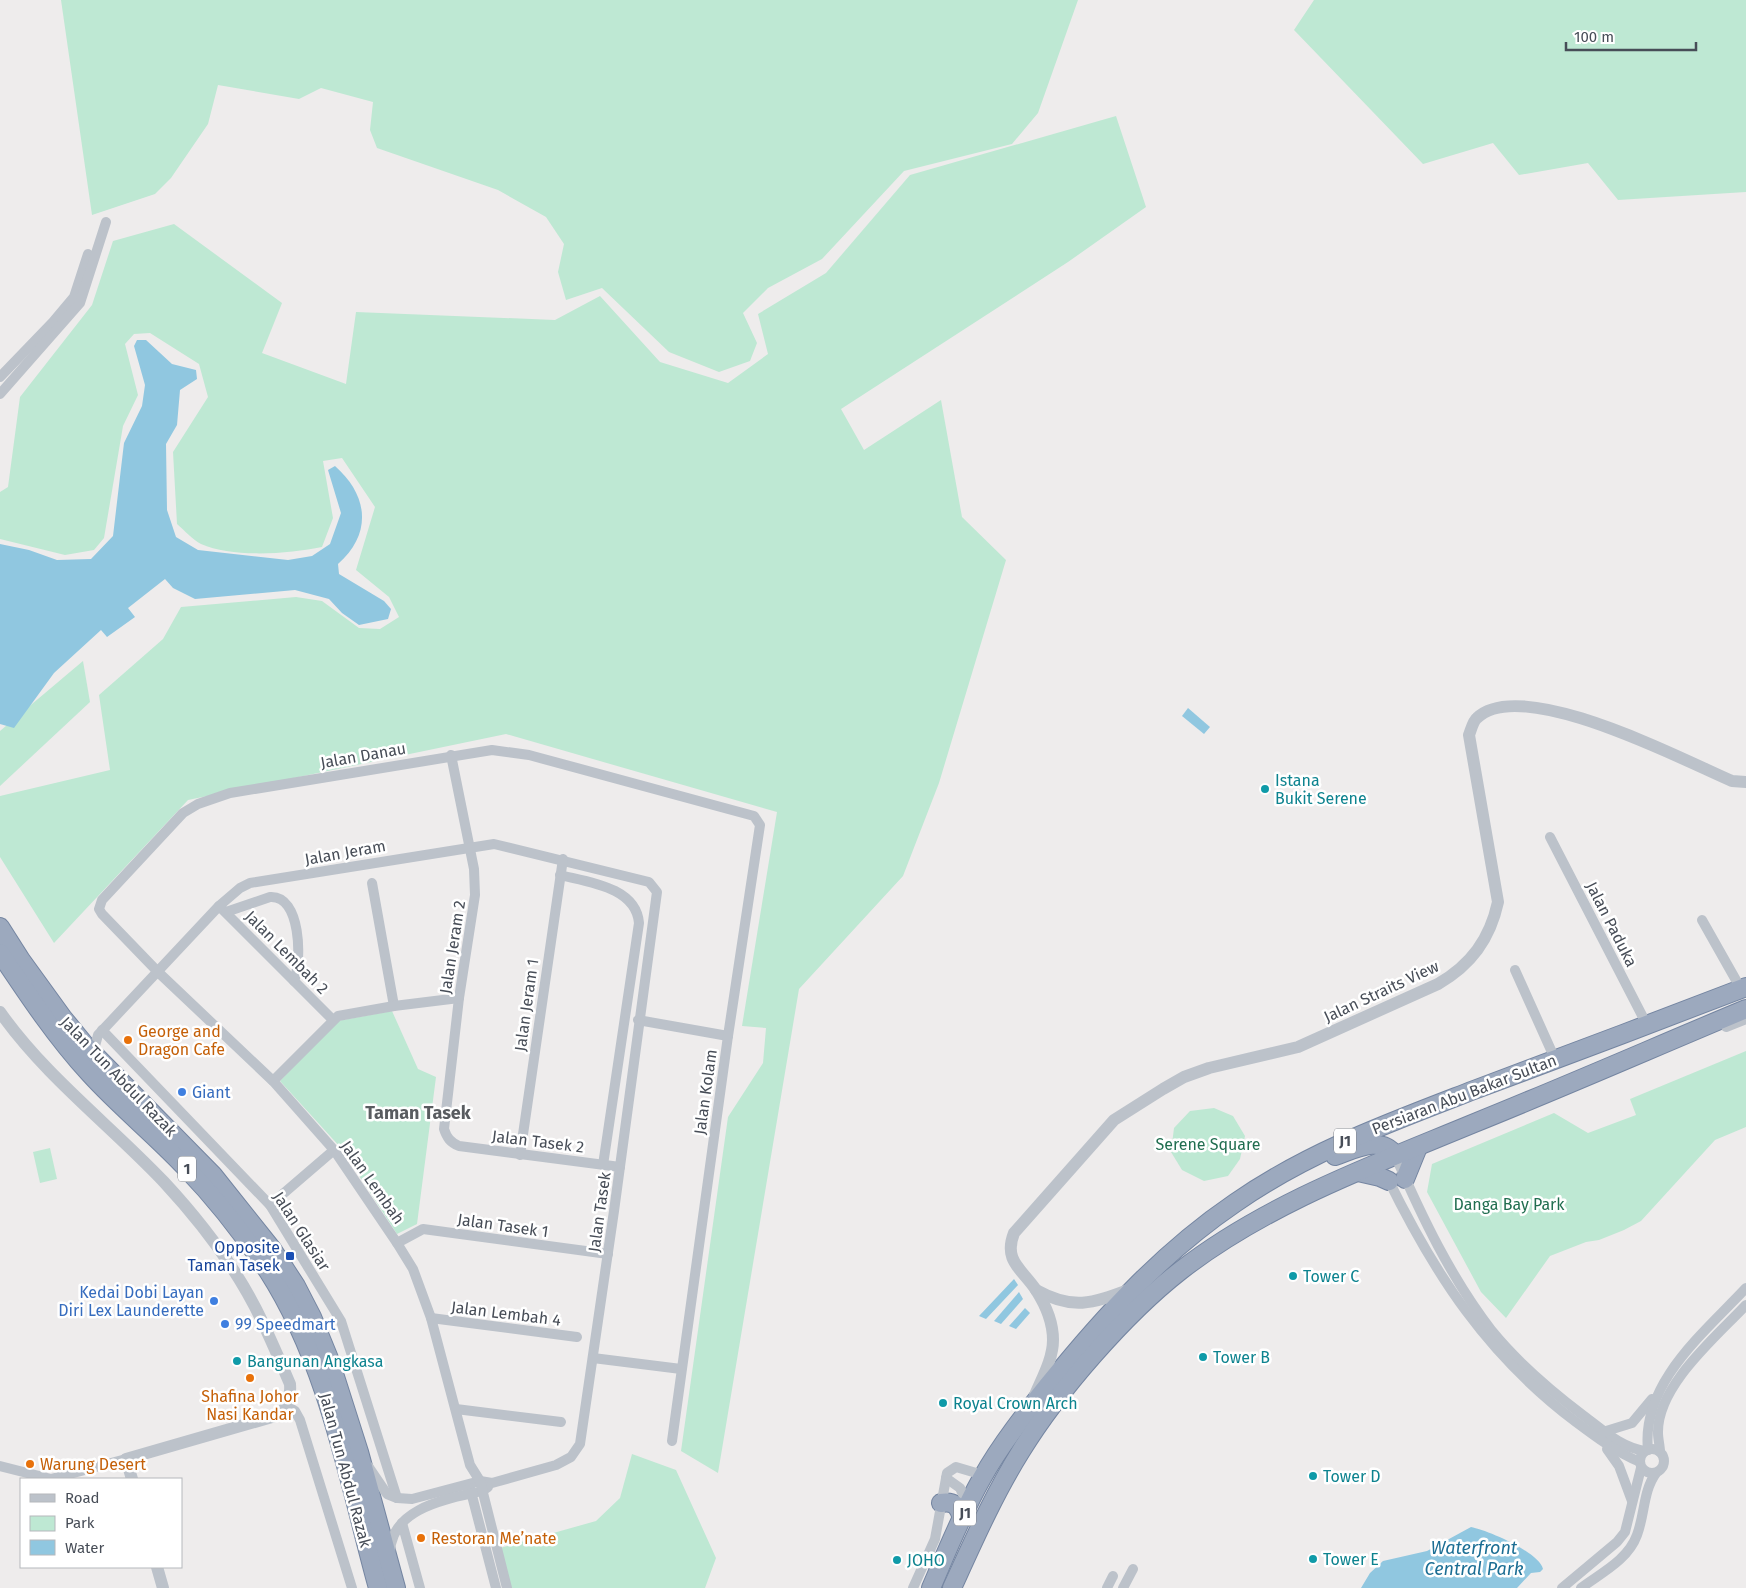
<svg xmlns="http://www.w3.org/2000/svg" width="1746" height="1588" font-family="'Fira Sans',sans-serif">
	<rect width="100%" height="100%" fill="#eeecec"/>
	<!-- green -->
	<g fill="#bee8d3">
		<path d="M61 0H1078L1038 113 1012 144 904 171 822 259 768 288 743 313 757 343 750 361 719 372 669 352 602 288 566 300 558 272 564 244 546 217 498 190 377 148 370 130 373 102 321 88 299 99 218 85 208 124 171 178 155 194 92 215Z"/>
		<path d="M1314 0H1746V192L1618 200 1588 163 1519 175 1493 143 1423 164 1294 30Z"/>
		<path d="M1116 116 1146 207 1068 262 841 409 864 450 941 400 962 517 1006 560 939 783 903 876 799 989 718 1473 681 1451 728 1117 763 1063 766 1028 742 1026 777 812 506 734 188 800 54 943 0 857V796L110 770 99 695 163 639 181 607 296 597 322 601 359 628 380 629 399 617 389 597 356 570 375 507 342 458 323 461 333 518 322 547C288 554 233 558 201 544 193 540 184 530 177 524L173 452 208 397 199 364 150 333 134 334 125 344 138 395 123 426 104 538 94 550 65 555 0 539V492L8 487 20 397 92 305 113 241 174 224 282 303 262 353 346 384 356 312 555 320 600 296 660 362 728 383 768 354 758 314 826 273 910 175Z"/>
		<path d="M83 661 90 702 0 786V731Z"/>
		<path d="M392 1011 418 1069 436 1077 417 1224 397 1234 341 1148 280 1081 337 1021Z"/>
		<path d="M1746 1051V1127L1715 1140 1641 1221 1624 1230 1599 1240 1586 1242 1550 1256 1506 1318 1481 1292 1427 1192 1432 1164 1554 1113 1588 1133 1636 1115 1630 1099Z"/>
		<path d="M1214 1108 1233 1116 1245 1136 1240 1159 1228 1176 1204 1181 1182 1170 1171 1152 1174 1128 1190 1111Z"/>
		<path d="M50 1148 57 1179 40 1183 33 1152Z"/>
		<path d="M632 1454 676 1470 716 1558 705 1588H511L500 1548 596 1521 620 1498Z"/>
	</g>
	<!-- water -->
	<g fill="#90c7e0">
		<path d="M137 340H146L172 364 196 370 197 379 180 390 177 425 166 444 167 510 176 537 198 550 288 560 312 556 330 544 341 513 328 470 335 466C369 496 372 534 338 564L339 574 384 601 391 609 388 619 359 625 342 613 329 599 295 590 195 599 173 588 165 579 128 608 135 617 107 637 101 630 54 673 14 728 0 724V544L29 550 57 560 91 559 113 536 124 443 142 406 145 385 134 346Z"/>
		<path d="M1188 708 1210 727 1204 734 1182 716Z"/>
		<path d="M1014 1279 1018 1285 986 1319 979 1316Z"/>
		<path d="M1019 1292 1023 1299 1001 1324 994 1321Z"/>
		<path d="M1025 1308 1030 1313 1016 1329 1009 1326Z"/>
		<path d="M1471 1527C1487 1530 1539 1552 1543 1569L1540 1572 1531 1573 1517 1588H1361L1370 1573 1383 1561 1427 1551Z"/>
	</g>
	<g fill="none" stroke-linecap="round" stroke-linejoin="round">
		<defs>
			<g id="trunk">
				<path d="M0 927 21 960 63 1018 86 1046 213 1175 272 1249 296 1286 312 1317 330 1361 359 1452 396 1588"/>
				<path d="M0 953C28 995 56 1037 90 1074 120 1107 155 1135 185 1167 215 1198 244 1235 268 1271 329 1366 348 1480 378 1588"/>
				<path d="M1335 1156C1355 1149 1381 1135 1395 1155"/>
				<path d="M1358 1172 1380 1177 1389 1181"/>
				<path d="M1405 1179 1418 1147"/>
				<path d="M941 1503C955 1501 958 1506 962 1518"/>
				<path d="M931 1588C947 1551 962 1513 982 1478 1001 1444 1025 1414 1050 1383 1104 1316 1163 1252 1235 1203 1308 1152 1391 1122 1474 1090 1564 1056 1656 1022 1746 987"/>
				<path d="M952 1588C973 1542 994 1494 1021 1451 1058 1391 1125 1314 1180 1271 1266 1204 1373 1165 1472 1124 1564 1087 1655 1047 1746 1009"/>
			</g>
		</defs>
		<!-- trunk casing -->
		<use href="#trunk" stroke="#7485a1" stroke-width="20"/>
		<!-- minor -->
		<g stroke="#bcc2ca" stroke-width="10">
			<path d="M0 377 53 322 74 297 88 254"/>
			<path d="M0 394 80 303 106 222"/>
			<path d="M451 755 474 869 475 895 459 998 444 1129C447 1138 450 1142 459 1146L620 1167"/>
			<path d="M1550 837 1647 1025"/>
			<path d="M560 875C588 882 636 887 639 923L603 1165"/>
			<path d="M372 883 394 1006"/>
			<path d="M219 906 333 1020"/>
			<path d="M226 912 270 897C301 895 302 960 294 981"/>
			<path d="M1702 920 1741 989"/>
			<path d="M1515 970 1555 1059"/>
			<path d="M638 1020 728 1036"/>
			<path d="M1726 1027 1746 1019"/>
			<path d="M102 1030 270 1205 341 1321 397 1498"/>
			<path d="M97 1055 95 1046 98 1035 219 906 240 888 250 883 494 844 649 882 657 892 614 1211 580 1444 571 1457 556 1465 492 1483 480 1481 412 1499 397 1498 387 1494 368 1466"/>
			<path d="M273 1081 338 1016 394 1006 459 998"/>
			<path d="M520 1155 563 859"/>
			<path d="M1395 1155C1422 1217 1451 1278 1492 1331 1518 1363 1551 1391 1584 1416 1603 1430 1620 1447 1645 1451"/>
			<path d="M1387 1177C1435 1275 1487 1355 1576 1422 1596 1437 1616 1452 1640 1462"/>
			<path d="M270 1205 334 1150"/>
			<path d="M397 1243 423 1229 608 1254"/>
			<path d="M431 1318 577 1337"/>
			<path d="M593 1358 681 1369"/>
			<path d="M287 1406 295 1411 300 1420 352 1588"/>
			<path d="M456 1409 561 1422"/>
			<path d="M1603 1432 1632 1423 1652 1399"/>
			<circle cx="1652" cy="1461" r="12"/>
			<path d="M1607 1449 1619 1466 1632 1501"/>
			<path d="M1648 1450C1641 1383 1704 1333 1746 1288"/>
			<path d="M1660 1452C1660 1446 1658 1439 1658 1433 1657 1386 1716 1337 1746 1305"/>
			<path d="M0 1466 51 1479 126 1459"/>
			<path d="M946 1478 960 1488 968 1505"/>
			<path d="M470 1488 496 1588"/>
			<path d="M402 1523 420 1588"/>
			<path d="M390 1553C391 1507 448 1499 482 1491L488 1487"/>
			<path d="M507 1588 480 1481 470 1465 431 1318 413 1269 397 1243 334 1150 273 1081 158 972 102 914 99 909 102 900 183 813 198 804 230 793 492 750 529 755 754 816 760 825 728 1036 672 1441"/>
			<path d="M913 1588 935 1539 947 1473 956 1467 983 1475"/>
			<path d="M1107 1588 1113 1576"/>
			<path d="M1123 1588 1133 1569"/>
			<path d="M1562 1588 1617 1542 1625 1532 1641 1468"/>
			<path d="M1581 1588C1601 1573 1628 1560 1637 1535 1645 1514 1643 1491 1656 1473"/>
		</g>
		<!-- tertiary -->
		<g stroke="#bcc2ca" stroke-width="12">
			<path d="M0 1012C45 1076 110 1125 164 1182 202 1223 238 1270 262 1321 272 1342 281 1363 290 1384 291 1398 288 1405 279 1415L126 1459 132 1479"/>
			<path d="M1036 1290C1074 1311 1093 1303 1131 1289"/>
			<path d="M1035 1395C1042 1378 1053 1359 1053 1340 1053 1323 1045 1304 1036 1290 1022 1269 1003 1261 1014 1233L1114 1120 1163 1089 1184 1077 1209 1068 1298 1047 1438 984C1471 965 1490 939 1498 902L1469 735C1471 730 1473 721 1477 718 1521 675 1683 760 1732 781L1746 782"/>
			<path d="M157 1567 163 1588"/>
		</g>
		<!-- trunk -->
		<use href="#trunk" stroke="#9ca9be" stroke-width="18"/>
	</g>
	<!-- markers -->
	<g fill="#0f9aa8" stroke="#fff" stroke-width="2">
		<circle cx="1265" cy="789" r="5"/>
		<circle cx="1293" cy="1276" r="5"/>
		<circle cx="1203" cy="1357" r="5"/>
		<circle cx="237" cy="1361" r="5"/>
		<circle cx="943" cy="1403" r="5"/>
		<circle cx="1313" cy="1476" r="5"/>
		<circle cx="1313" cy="1559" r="5"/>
		<circle cx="897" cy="1560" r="5"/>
	</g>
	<g fill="#e8710a" stroke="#fff" stroke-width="2">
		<circle cx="128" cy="1040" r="5"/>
		<circle cx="250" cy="1378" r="5"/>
		<circle cx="30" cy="1464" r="5"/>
		<circle cx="421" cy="1538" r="5"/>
	</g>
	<g fill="#3f7fe0" stroke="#fff" stroke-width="2">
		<circle cx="182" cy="1092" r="5"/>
		<circle cx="214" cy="1301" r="5"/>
		<circle cx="225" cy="1324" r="5"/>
	</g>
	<rect fill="#1a4fb4" stroke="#fff" stroke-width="2" x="285" y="1251" width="10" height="10" rx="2.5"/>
	<g text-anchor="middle" stroke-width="5" stroke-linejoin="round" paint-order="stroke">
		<!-- shield labels -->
		<g fill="#fff" stroke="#7e8289" stroke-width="1">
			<rect x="1334" y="1128.5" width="22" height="25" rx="4"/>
			<rect x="178" y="1156.5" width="18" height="25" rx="4"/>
			<rect x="954" y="1500.5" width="22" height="25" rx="4"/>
		</g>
		<g font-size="15" font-weight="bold" fill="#474d57">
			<text x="1345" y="1146">J1</text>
			<text x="187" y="1174">1</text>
			<text x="965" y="1518">J1</text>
		</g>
		<!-- street labels -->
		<g font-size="16" fill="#474d57" stroke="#fff">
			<text transform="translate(363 755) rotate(-10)" y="6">Jalan Danau</text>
			<text transform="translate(345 852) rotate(-10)" y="6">Jalan Jeram</text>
			<text transform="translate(1612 924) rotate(63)" y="6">Jalan Paduka</text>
			<text transform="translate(452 947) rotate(-81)" y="6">Jalan Jeram 2</text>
			<text transform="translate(287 952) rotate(45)" y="6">Jalan Lembah 2</text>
			<text transform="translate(1381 991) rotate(-25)" y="6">Jalan Straits View</text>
			<text transform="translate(526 1005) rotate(-82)" y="6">Jalan Jeram 1</text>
			<text transform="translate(119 1076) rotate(46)" y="6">Jalan Tun Abdul Razak</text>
			<text transform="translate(705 1092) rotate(-82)" y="6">Jalan Kolam</text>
			<text transform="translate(1464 1094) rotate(-21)" y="6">Persiaran Abu Bakar Sultan</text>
			<text transform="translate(538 1141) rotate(7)" y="6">Jalan Tasek 2</text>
			<text transform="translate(373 1182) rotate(55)" y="6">Jalan Lembah</text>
			<text transform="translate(599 1212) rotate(-82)" y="6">Jalan Tasek</text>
			<text transform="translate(503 1225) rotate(8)" y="6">Jalan Tasek 1</text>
			<text transform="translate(302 1231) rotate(57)" y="6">Jalan Glasiar</text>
			<text transform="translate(506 1313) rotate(7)" y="6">Jalan Lembah 4</text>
			<text transform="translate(346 1470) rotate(75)" y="6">Jalan Tun Abdul Razak</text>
		</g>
		<!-- culture labels -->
		<g font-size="16" fill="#0d838f" stroke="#fff" text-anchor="start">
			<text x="1275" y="786">Istana<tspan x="1275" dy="18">Bukit Serene</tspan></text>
			<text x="1303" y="1282">Tower C</text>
			<text x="1213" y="1363">Tower B</text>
			<text x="247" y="1367">Bangunan Angkasa</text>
			<text x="953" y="1409">Royal Crown Arch</text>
			<text x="1323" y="1482">Tower D</text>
			<text x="1323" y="1565">Tower E</text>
			<text x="907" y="1566">JOHO</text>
		</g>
		<!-- food labels -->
		<g font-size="16" fill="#c56008" stroke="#fff" text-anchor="start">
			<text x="138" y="1037">George and<tspan x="138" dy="18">Dragon Cafe</tspan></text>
			<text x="250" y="1402" text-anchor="middle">Shafina Johor<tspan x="250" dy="18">Nasi Kandar</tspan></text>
			<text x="40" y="1470">Warung Desert</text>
			<text x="431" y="1544">Restoran Me’nate</text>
		</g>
		<!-- shop labels -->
		<g font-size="16" fill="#366cbe" stroke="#fff" text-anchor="start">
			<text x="192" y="1098">Giant</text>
			<text x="204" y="1298" text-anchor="end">Kedai Dobi Layan<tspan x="204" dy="18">Diri Lex Launderette</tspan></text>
			<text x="235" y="1330">99 Speedmart</text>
		</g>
		<!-- park labels -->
		<g font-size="16" fill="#216e50" stroke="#fff">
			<text x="1208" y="1150">Serene Square</text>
			<text x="1509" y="1210">Danga Bay Park</text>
		</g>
		<!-- transit labels -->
		<g font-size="16" fill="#164399" stroke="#fff" text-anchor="end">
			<text x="280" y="1253">Opposite<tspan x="280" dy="18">Taman Tasek</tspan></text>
		</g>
		<!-- neighbourhood labels -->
		<g font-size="18" font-weight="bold" fill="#595c60" stroke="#fff">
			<text x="418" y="1119">Taman Tasek</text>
		</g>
		<!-- water labels -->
		<g font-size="18" font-style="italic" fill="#1c6e94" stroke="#fff">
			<text x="1474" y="1554">Waterfront<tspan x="1474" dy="21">Central Park</tspan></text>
		</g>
	</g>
	<!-- legend -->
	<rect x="20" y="1478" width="162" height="90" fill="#ffffff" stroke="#b5b8bc"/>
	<rect x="30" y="1494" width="25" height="8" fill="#bcc2ca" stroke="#b5b8bc"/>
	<text x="65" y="1503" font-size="15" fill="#474d57">Road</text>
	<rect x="30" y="1516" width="25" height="15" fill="#bee8d3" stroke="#b5b8bc"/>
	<text x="65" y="1528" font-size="15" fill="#474d57">Park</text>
	<rect x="30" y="1540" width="25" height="15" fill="#90c7e0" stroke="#b5b8bc"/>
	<text x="65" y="1553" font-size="15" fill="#474d57">Water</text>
	<!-- scale -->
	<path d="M1566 42v8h130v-8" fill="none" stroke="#474d57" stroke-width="2.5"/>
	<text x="1574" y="42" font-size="15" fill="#474d57" stroke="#ffffff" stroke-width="4" paint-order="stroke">100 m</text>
</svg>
